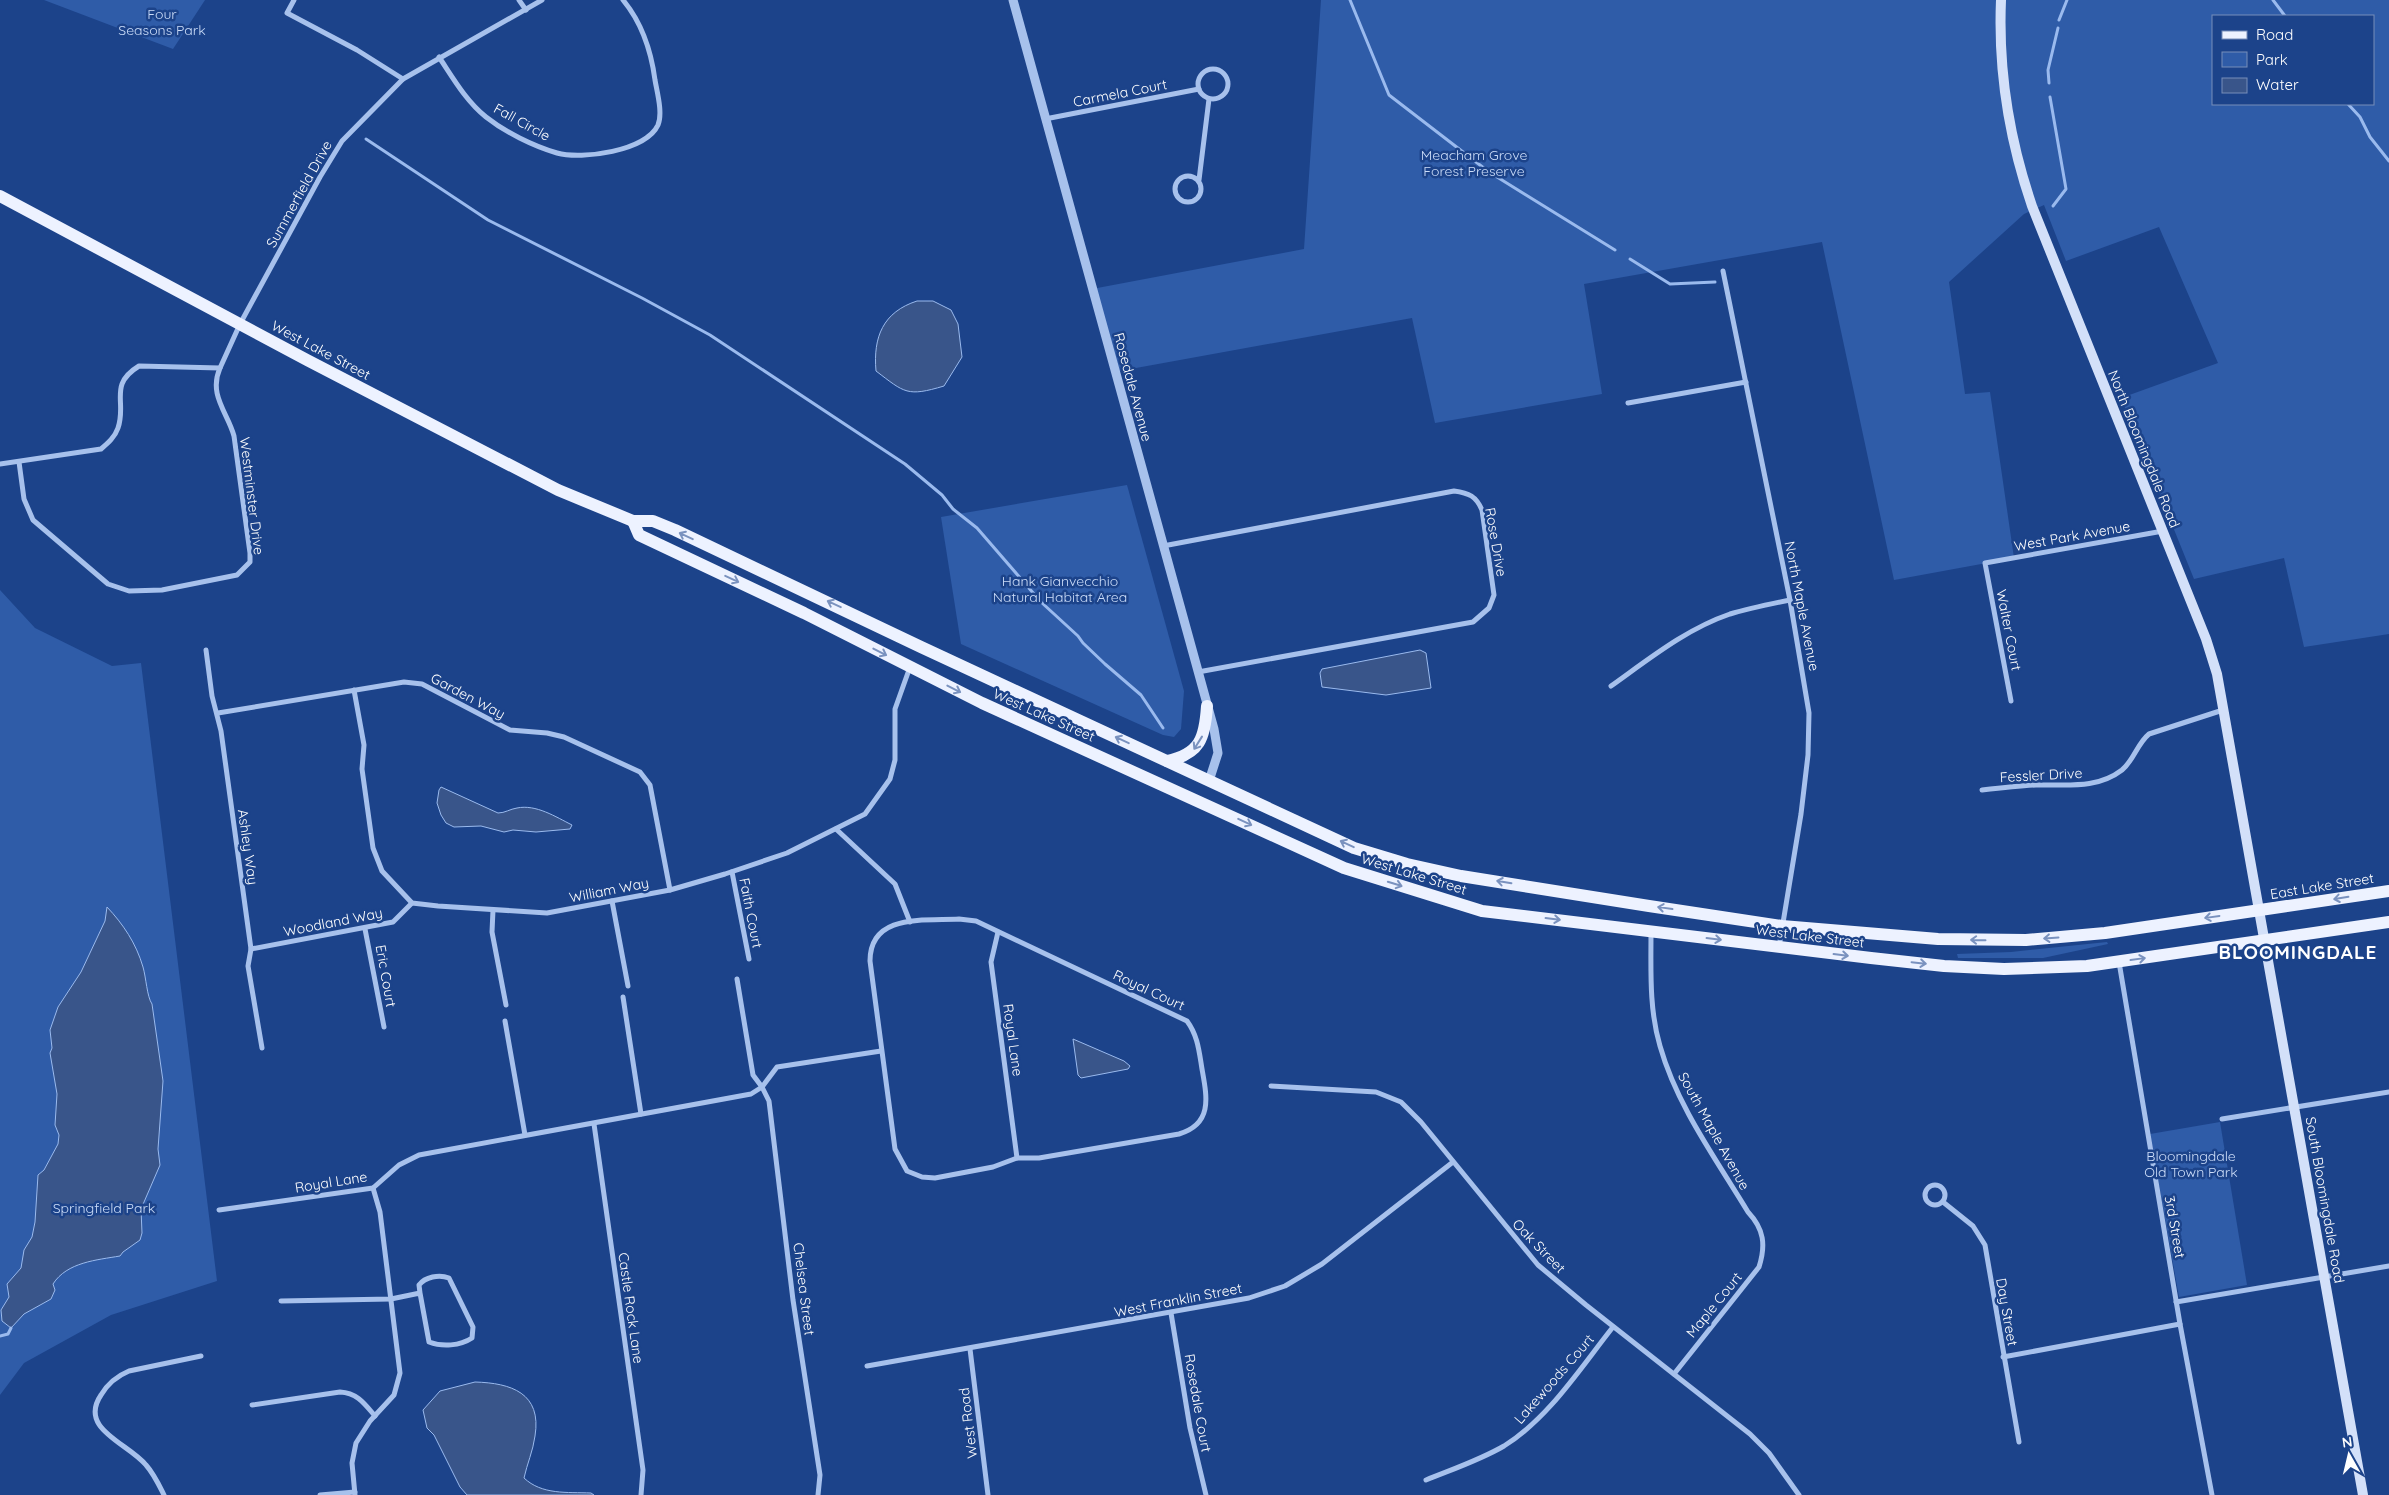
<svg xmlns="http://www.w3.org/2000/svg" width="2389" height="1495" font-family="Quicksand,sans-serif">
	<rect width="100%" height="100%" fill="#1c438a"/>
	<!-- green -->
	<g fill="#2f5ca8" fill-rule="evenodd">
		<path d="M44 0H205L173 49Z"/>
		<path d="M1321 0H2389V634L2304 647 2284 558 2194 579 2121 398 2218 363 2159 227 2066 261 2044 205 2024 214 1949 282 1965 394 1990 392 2014 558 1894 580 1822 242 1584 284 1602 394 1435 423 1412 318 1114 372 1092 289 1304 249ZM2213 16H2373V104H2213Z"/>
		<path d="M1127 485 1184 691 1181 729 1174 737 1163 735 961 644 941 517Z"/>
		<path d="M0 590 35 628 112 666 141 663 217 1281 111 1315 24 1363 0 1395Z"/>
		<path d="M2107 942 2108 944 2043 958H1958L1957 954 2011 952Z"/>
		<path d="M2220 1122 2247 1285 2179 1297 2150 1134Z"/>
	</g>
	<!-- water -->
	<g fill="#39558a" stroke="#9abaee">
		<path d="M917 301H933L951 310 958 324 962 357 944 386C907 397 905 393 876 371 873 337 883 312 917 301Z"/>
		<path d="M1420 650 1426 653 1431 688 1386 695 1322 687 1320 673 1322 669Z"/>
		<path d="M441 787 498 813C505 813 510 809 517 808 536 804 556 817 572 825L570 829 536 832 513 830 504 832 481 826 454 827 446 823 441 815 437 803 439 790Z"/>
		<path d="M107 907C123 924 136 943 143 967 146 977 147 997 152 1004L163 1081 158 1149 160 1165 141 1209 142 1233 140 1240 123 1252 120 1256C97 1260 67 1262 53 1284L55 1290 51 1299 24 1314 11 1328 2 1321 1 1310 9 1297 7 1284 21 1268 24 1250 32 1237 35 1222 38 1175 44 1170 58 1144 59 1135 55 1125 57 1094 50 1053 52 1048 50 1030 58 1007 81 972 105 921Z"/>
		<path d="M1073 1039 1124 1061 1130 1066 1128 1069 1081 1078 1078 1075Z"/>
		<path d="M475 1382C511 1383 542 1393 535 1436 533 1451 527 1464 524 1478 542 1495 567 1492 591 1493L594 1495H467L460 1487 434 1435 427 1428 423 1410 440 1391Z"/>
	</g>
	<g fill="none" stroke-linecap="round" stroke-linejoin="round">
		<!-- stream -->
		<g stroke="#9abaee" stroke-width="3">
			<path d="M1350 0 1389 95 1489 172 1615 250"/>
			<path d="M2273 0 2285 16"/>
			<path d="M2059 20 2067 0"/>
			<path d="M2049 83 2048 70 2058 28"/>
			<path d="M2050 97 2066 189 2053 206"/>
			<path d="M2348 104 2360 117 2370 137 2389 161"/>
			<path d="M366 139 488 220 642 298 710 335 905 464 942 495 953 509 977 528 1041 602 1078 636 1083 643 1105 664 1141 695 1163 728"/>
			<path d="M1630 259 1670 284 1715 282"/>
			<path d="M0 1336 8 1334 11 1328"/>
		</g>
		<!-- minor -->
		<g stroke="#a7c1ec" stroke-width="5">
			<path d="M294 0 287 13 357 50 403 79"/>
			<path d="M519 0 526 10"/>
			<path d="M439 57C453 78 466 101 486 117 505 132 533 146 557 153 582 160 646 151 658 125 663 113 657 92 655 80 651 50 642 23 623 0"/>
			<circle cx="1213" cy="84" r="15"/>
			<path d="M1045 119 1199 89"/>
			<circle cx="1188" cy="189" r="13"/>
			<path d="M1199 180 1209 99"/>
			<path d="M1723 271 1790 600 1809 713 1808 755 1801 814 1779 947"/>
			<path d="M1628 403 1746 382"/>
			<path d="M19 462 24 499 33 520 108 584 129 591 162 590 237 575 250 562V553L234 436C228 413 208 395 220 368"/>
			<path d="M0 464 101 449C108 443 115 437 118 428 127 402 108 385 139 366L220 368 240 324 320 177 342 141 403 79 542 0"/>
			<path d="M1163 546 1454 491C1469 493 1476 496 1482 510L1494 595 1489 608 1473 622 1198 672"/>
			<path d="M206 650 212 696 221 731 251 949 248 966 262 1048"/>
			<path d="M1611 686C1649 659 1686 629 1730 614 1750 608 1770 604 1790 600"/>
			<path d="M354 690 364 745 362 769 373 848 382 871 412 903 438 906 547 913 670 890 725 874 787 853 865 814 890 779 895 760V709L910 667"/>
			<path d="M2011 701 1985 563 2163 531"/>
			<path d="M218 713 404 682 422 684 510 730 547 733 564 737 640 772 650 785 670 890"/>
			<path d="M1982 790C2000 788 2018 786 2036 785 2065 784 2096 790 2122 770 2134 760 2137 744 2149 734L2223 710"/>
			<path d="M836 829 895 884 910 922"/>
			<path d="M732 872 749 959"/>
			<path d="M612 901 628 986"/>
			<path d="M493 910 492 932 506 1005"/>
			<path d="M959 919 976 921 1187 1021C1198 1036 1199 1051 1202 1069 1207 1097 1213 1124 1179 1134L1039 1158H1017L993 1167 935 1178 922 1177 907 1171 895 1149 870 961C870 913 925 921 959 919Z"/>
			<path d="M365 929 384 1027"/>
			<path d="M998 932 991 962 1017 1158"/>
			<path d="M1651 932C1651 970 1649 1009 1660 1046 1677 1106 1716 1159 1748 1212 1764 1229 1766 1245 1759 1267L1674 1374"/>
			<path d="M251 949 393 922 412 903"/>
			<path d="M2119 962 2180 1324 2212 1495"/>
			<path d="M737 979 753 1075 762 1087 769 1101 793 1300 820 1475 818 1495"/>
			<path d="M623 997 641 1114"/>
			<path d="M505 1021 525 1135"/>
			<path d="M1271 1086 1376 1092 1401 1102 1421 1122 1538 1265 1586 1305 1750 1434 1769 1453 1799 1495"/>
			<path d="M2222 1119 2389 1092"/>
			<path d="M594 1124 643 1470 641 1495"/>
			<circle cx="1935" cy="1195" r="10"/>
			<path d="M1943 1202 1973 1226 1985 1245 2019 1442"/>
			<path d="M219 1210 373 1188 399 1165 419 1155 751 1094 762 1087 777 1067 881 1051"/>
			<path d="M281 1301 391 1299 420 1293 429 1342C442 1347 460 1346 472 1338L473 1327 449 1278C439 1274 425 1277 419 1285L420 1293"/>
			<path d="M2176 1302 2389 1266"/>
			<path d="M1171 1313 1190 1428 1206 1495"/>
			<path d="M970 1349 988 1495"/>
			<path d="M2003 1357 2180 1324"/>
			<path d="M867 1366 1249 1298 1285 1286 1322 1264 1453 1162"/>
			<path d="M252 1405 340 1392C357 1393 364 1403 375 1416"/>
			<path d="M1426 1480C1453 1469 1480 1460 1504 1446 1549 1418 1581 1367 1613 1327"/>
			<path d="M164 1495C159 1485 154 1474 146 1465 128 1443 78 1429 101 1395 108 1383 117 1376 129 1371L201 1356"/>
			<path d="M320 1495 355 1492"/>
			<path d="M355 1495 352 1463 356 1443 370 1421 394 1395 400 1373 380 1212 373 1188"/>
		</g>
		<!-- tertiary -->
		<path stroke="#a7c1ec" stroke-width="9" d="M1013 0 1214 729 1218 753 1209 781"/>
		<!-- secondary -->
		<path stroke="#d3e0f9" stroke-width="10" d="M2001 0C1998 71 2009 139 2032 206L2206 639 2217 674 2363 1495"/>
		<!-- primary -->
		<g stroke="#edf2ff" stroke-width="12">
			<path d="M0 196 307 360 558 490 633 521H653L675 530 921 647 1354 848 1407 864 1461 876 1649 906 1782 926 1938 939 2026 940 2105 933 2389 891"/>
			<path d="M633 521 639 535 804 613 982 703 1344 868 1482 911 1871 958 1944 966 2004 969 2087 966 2389 922"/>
			<path d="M1167 761C1200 754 1205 738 1207 706"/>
		</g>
	</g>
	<!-- one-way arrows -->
	<defs><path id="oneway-shaft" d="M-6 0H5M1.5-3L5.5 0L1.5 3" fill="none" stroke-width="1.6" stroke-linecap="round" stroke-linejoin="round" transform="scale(1.25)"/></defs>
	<g stroke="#7a92bf">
		<use href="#oneway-shaft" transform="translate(686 536) rotate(-155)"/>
		<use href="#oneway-shaft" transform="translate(732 579) rotate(25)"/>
		<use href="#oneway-shaft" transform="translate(834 604) rotate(-155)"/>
		<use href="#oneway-shaft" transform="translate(880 652) rotate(27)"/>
		<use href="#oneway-shaft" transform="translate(954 689) rotate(27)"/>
		<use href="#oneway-shaft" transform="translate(1122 740) rotate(-155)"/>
		<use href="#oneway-shaft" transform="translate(1198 743) rotate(122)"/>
		<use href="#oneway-shaft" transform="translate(1245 822) rotate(25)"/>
		<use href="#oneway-shaft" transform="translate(1347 844) rotate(-155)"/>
		<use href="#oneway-shaft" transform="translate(1504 882) rotate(-171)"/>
		<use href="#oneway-shaft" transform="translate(1395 884) rotate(17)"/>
		<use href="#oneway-shaft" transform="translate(2341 898) rotate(171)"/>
		<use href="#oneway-shaft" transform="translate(1665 908) rotate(-172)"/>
		<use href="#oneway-shaft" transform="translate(2212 917) rotate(172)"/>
		<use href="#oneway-shaft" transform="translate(1553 919) rotate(7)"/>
		<use href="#oneway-shaft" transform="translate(2051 938) rotate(176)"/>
		<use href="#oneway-shaft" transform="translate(1714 939) rotate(7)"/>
		<use href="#oneway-shaft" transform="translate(1978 940) rotate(-179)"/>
		<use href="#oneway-shaft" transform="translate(1841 955) rotate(7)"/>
		<use href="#oneway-shaft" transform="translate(2138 959) rotate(-8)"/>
		<use href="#oneway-shaft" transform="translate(1919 963) rotate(6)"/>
	</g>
	<g text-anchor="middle" stroke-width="5" stroke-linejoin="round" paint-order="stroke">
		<!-- park labels -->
		<g font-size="14" fill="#ccddf9" stroke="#1c438a">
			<text x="162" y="19">Four<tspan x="162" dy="16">Seasons Park</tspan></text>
			<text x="1474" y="160">Meacham Grove<tspan x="1474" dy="16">Forest Preserve</tspan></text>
			<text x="1060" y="586">Hank Gianvecchio<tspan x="1060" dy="16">Natural Habitat Area</tspan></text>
			<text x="2191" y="1161">Bloomingdale<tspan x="2191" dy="16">Old Town Park</tspan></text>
			<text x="104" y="1213">Springfield Park</text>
		</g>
		<!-- street labels -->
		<g font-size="14" fill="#fff" stroke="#1c438a">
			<text transform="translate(1120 93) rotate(-11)" y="5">Carmela Court</text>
			<text transform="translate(522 122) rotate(29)" y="5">Fall Circle</text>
			<text transform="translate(299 194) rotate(-61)" y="5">Summerfield Drive</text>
			<text transform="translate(321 350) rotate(28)" y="5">West Lake Street</text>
			<text transform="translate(1133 387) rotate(75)" y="5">Rosedale Avenue</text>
			<text transform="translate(2144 449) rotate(68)" y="5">North Bloomingdale Road</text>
			<text transform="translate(252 496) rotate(83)" y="5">Westminster Drive</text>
			<text transform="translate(2072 536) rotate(-10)" y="5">West Park Avenue</text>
			<text transform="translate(1496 542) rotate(80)" y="5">Rose Drive</text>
			<text transform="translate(1802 606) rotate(79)" y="5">North Maple Avenue</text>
			<text transform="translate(2009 630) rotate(79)" y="5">Walter Court</text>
			<text transform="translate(468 696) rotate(28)" y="5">Garden Way</text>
			<text transform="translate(1044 715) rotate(24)" y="5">West Lake Street</text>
			<text transform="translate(2041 775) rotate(-3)" y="5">Fessler Drive</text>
			<text transform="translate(248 847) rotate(82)" y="5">Ashley Way</text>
			<text transform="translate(1414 874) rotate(17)" y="5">West Lake Street</text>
			<text transform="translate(2322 886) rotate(-9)" y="5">East Lake Street</text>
			<text transform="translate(609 890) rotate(-11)" y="5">William Way</text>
			<text transform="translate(751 913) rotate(79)" y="5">Faith Court</text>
			<text transform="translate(333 922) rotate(-11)" y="5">Woodland Way</text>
			<text transform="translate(1810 936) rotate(7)" y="5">West Lake Street</text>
			<text transform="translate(386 976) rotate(80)" y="5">Eric Court</text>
			<text transform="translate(1149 990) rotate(25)" y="5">Royal Court</text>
			<text transform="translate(1013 1040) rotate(82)" y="5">Royal Lane</text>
			<text transform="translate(1714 1131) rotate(61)" y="5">South Maple Avenue</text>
			<text transform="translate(331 1182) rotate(-9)" y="5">Royal Lane</text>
			<text transform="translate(2325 1200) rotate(80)" y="5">South Bloomingdale Road</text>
			<text transform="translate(2175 1227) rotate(80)" y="5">3rd Street</text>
			<text transform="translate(1539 1246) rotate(46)" y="5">Oak Street</text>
			<text transform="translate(804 1289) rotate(83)" y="5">Chelsea Street</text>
			<text transform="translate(1178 1300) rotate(-11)" y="5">West Franklin Street</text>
			<text transform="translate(1714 1305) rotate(-51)" y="5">Maple Court</text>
			<text transform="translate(631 1308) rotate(82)" y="5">Castle Rock Lane</text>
			<text transform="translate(2007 1312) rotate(80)" y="5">Day Street</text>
			<text transform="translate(1554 1379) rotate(-49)" y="5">Lakewoods Court</text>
			<text transform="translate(1198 1403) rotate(80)" y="5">Rosedale Court</text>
			<text transform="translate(968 1423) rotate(-97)" y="5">West Road</text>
		</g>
		<!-- district labels -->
		<g font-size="19" font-weight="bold" letter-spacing="1" fill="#fff" stroke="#1c438a">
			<text x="2298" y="959">BLOOMINGDALE</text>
		</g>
	</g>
	<!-- legend -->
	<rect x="2212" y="15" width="162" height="90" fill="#1c438a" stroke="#778eb9"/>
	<rect x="2222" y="31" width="25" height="8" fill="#edf2ff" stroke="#778eb9"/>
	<text x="2256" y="40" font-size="15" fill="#ffffff">Road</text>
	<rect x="2222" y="52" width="25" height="15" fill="#2f5ca8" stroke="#778eb9"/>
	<text x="2256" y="65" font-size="15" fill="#ffffff">Park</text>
	<rect x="2222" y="78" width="25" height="15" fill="#39558a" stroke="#778eb9"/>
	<text x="2256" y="90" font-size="15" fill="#ffffff">Water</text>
	<!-- north arrow -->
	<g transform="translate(2349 1455) rotate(352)" stroke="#1c438a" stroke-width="4" paint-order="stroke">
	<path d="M0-4L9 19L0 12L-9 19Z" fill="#ffffff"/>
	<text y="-8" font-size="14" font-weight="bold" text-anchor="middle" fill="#ffffff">N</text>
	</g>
</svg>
